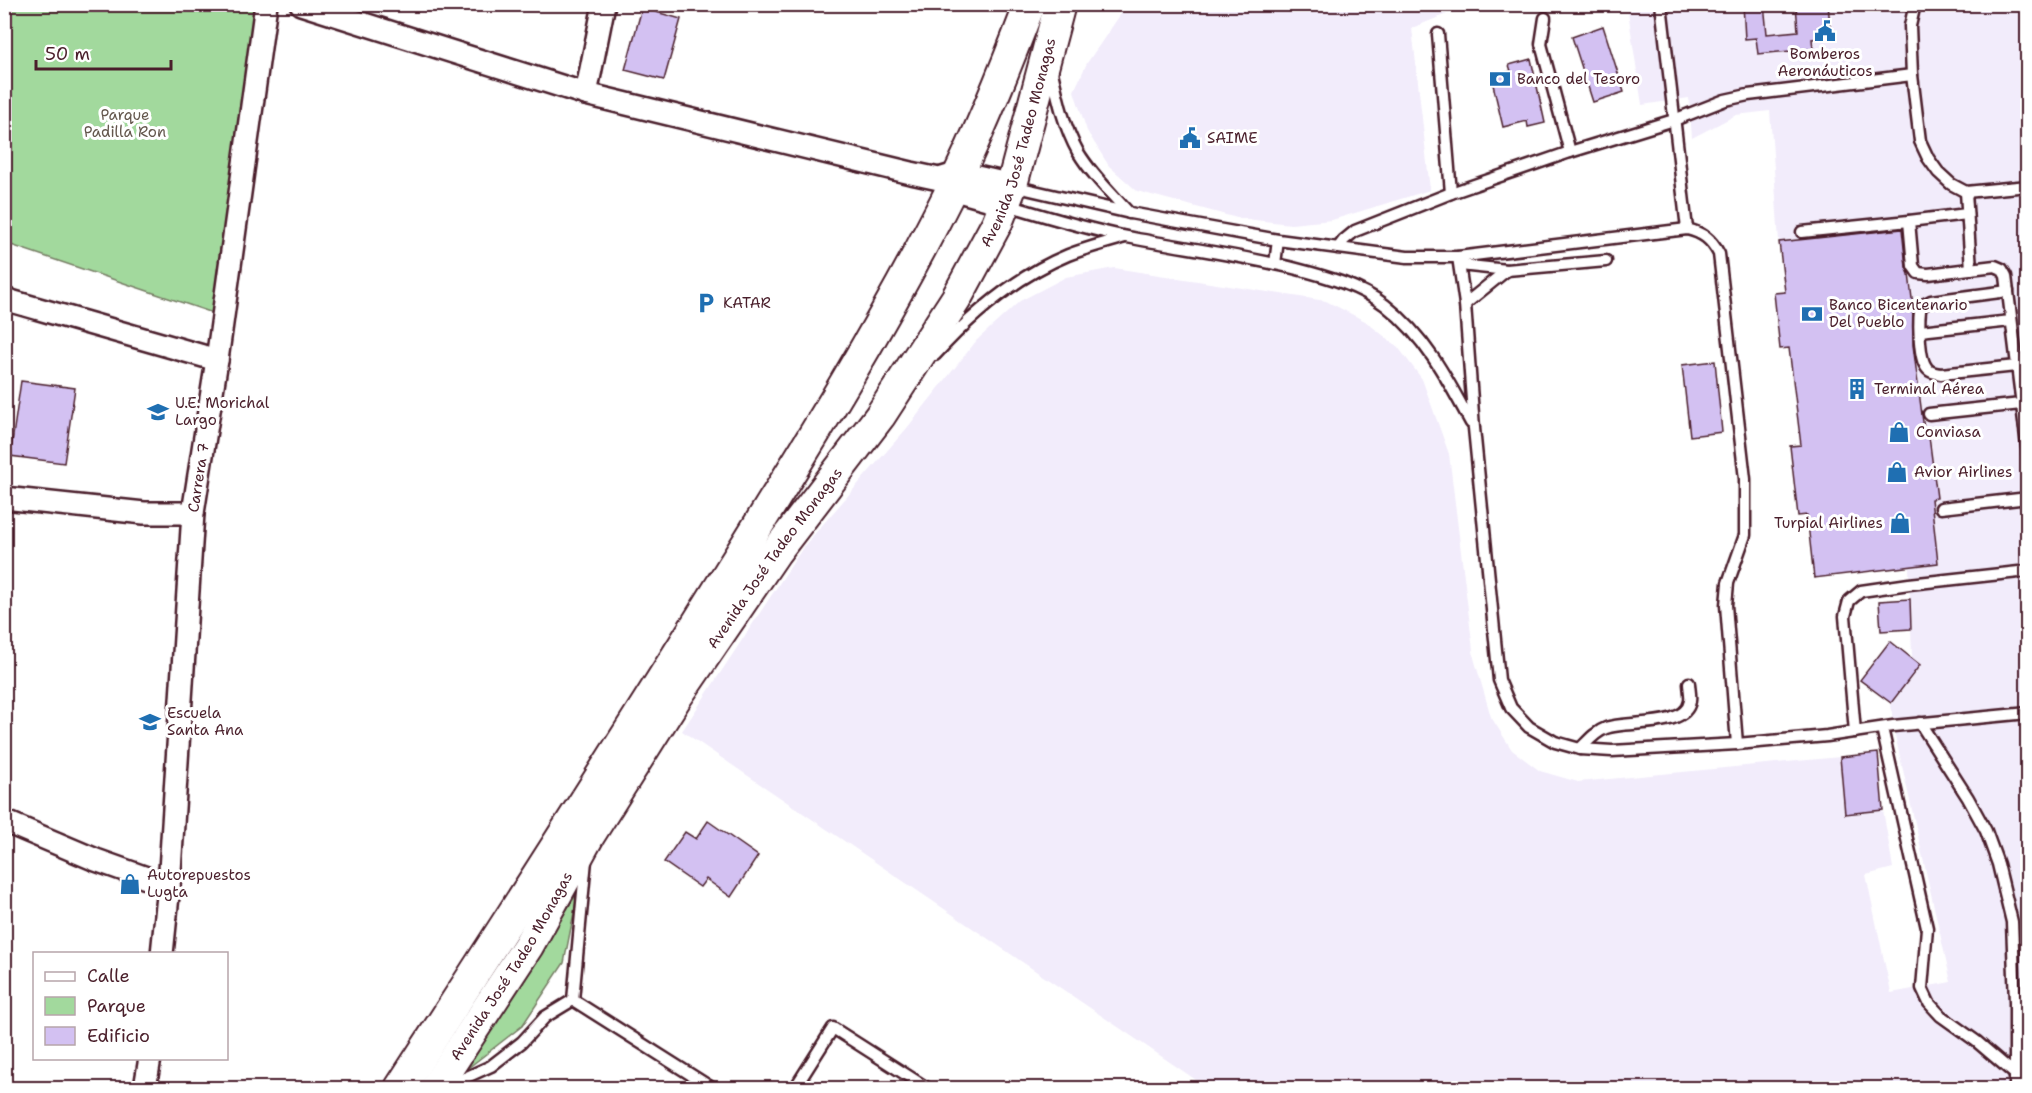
<svg xmlns="http://www.w3.org/2000/svg" width="2032" height="1093" font-family="'Shantell Sans',sans-serif">
	<rect width="100%" height="100%" fill="#fff"/>
	<filter id="ink" filterUnits="userSpaceOnUse"><feTurbulence type="fractalNoise" baseFrequency=".0167" numOctaves="2"/><feDisplacementMap in="SourceGraphic" scale="12" xChannelSelector="R" yChannelSelector="G"/><feConvolveMatrix kernelMatrix="1 2 1 2 8 2 1 2 1" color-interpolation-filters="sRGB"/></filter>
	<g filter="url(#ink)">
		<!-- built -->
		<g fill="#f2ecfb">
			<path d="M1127 5H1469L1412 28 1430 190 1332 220 1291 224 1237 218 1137 191 1109 166 1087 131 1074 91 1087 63Z"/>
			<path d="M1627 5H2027V1088H1208L682 731 804 546 907 428 977 340 1020 301 1066 277 1114 268 1326 301 1365 321 1398 347 1422 379 1449 454 1474 658 1491 717 1512 750 1540 771 1578 782 1840 757 1845 814 1883 810 1893 868 1866 875 1891 993 1951 982 1893 726 1891 703 1920 665 1912 659 1909 567 1814 578 1789 348 1780 349 1774 293 1785 291 1779 242 1770 111 1736 115 1692 138 1689 98 1642 105Z"/>
		</g>
		<!-- green -->
		<g fill="#a2d99d" stroke="#767c64" stroke-width="1.5">
			<path d="M5 5H264L216 314 5 243Z"/>
			<path d="M578 892 564 963 522 1026 459 1075Z"/>
		</g>
		<!-- building -->
		<g fill="#d3c1f2" stroke="#4a1f2b" stroke-width="1.5">
			<path d="M1743 4H1764L1767 34 1798 31 1796 4H1828L1831 37 1812 39 1813 49 1758 54 1756 38 1745 39Z"/>
			<path d="M642 8 681 19 664 80 625 70Z"/>
			<path d="M1603 26 1624 92 1593 102 1572 37Z"/>
			<path d="M1531 59 1545 123 1528 127 1527 121 1503 127 1491 76 1511 71 1509 65Z"/>
			<path d="M1902 229 1906 267 1909 274 1913 307V345L1922 415 1924 429H1928L1937 498 1931 499 1938 563 1814 578 1807 515 1798 516 1790 446 1801 445 1789 348 1780 349 1774 293 1785 292 1779 242Z"/>
			<path d="M1715 361 1722 432 1690 436 1682 365Z"/>
			<path d="M21 381 75 388 64 463 10 456Z"/>
			<path d="M1910 599 1911 629 1881 631 1879 601Z"/>
			<path d="M1890 641 1920 665 1891 703 1860 680Z"/>
			<path d="M1878 753 1883 810 1845 814 1840 757Z"/>
			<path d="M708 821 758 856 731 897 706 879 700 887 664 862 685 832 696 839Z"/>
		</g>
		<g fill="none" stroke-linecap="round" stroke-linejoin="round">
			<defs>
				<g id="service">
					<path d="M1661 4 1687 229"/>
					<path d="M1915 4 1910 26 1912 75 1920 141 1928 158 1938 172 1951 184 1966 192 2028 186"/>
					<path d="M1545 18 1541 44 1570 152"/>
					<path d="M1438 34 1451 193"/>
					<path d="M1052 72C1058 99 1064 127 1078 152 1092 175 1111 193 1129 213"/>
					<path d="M1013 186 1130 213 1184 223 1278 240 1407 257H1458L1687 229C1703 233 1711 239 1719 254L1745 479V535L1728 583 1726 605 1737 744"/>
					<path d="M1966 192 1971 269"/>
					<path d="M1008 205C1047 217 1087 229 1127 237 1184 248 1241 255 1297 269 1328 277 1360 286 1385 305 1425 336 1448 380 1471 423"/>
					<path d="M1967 214 1909 221 1913 266 1918 273 1928 274 1995 266 2002 269 2006 276 2028 454"/>
					<path d="M1802 232 1909 221"/>
					<path d="M1338 248 1344 240 1355 231 1451 193 1570 152 1674 120 1725 100 1748 95 1912 75"/>
					<path d="M1458 257 1465 304 1474 428 1499 680 1511 708 1529 727 1555 742 1580 749 1612 751 1737 744 1827 736 1893 726 2028 713"/>
					<path d="M1275 264 1278 240"/>
					<path d="M1460 265 1507 270 1606 261"/>
					<path d="M2008 291 1931 301 1921 306C1918 317 1919 355 1925 365 1928 372 1934 373 1941 374L2016 366"/>
					<path d="M1465 304 1507 270"/>
					<path d="M1920 331 2011 321"/>
					<path d="M935 355C972 314 1017 276 1068 255 1086 248 1106 243 1125 237"/>
					<path d="M1929 414 2021 404"/>
					<path d="M1941 508 2028 498"/>
					<path d="M1920 723 1968 798 1986 831 1998 864 2012 922 2015 1002V1088"/>
					<path d="M1882 728 1927 928 1922 988 1929 1003 1941 1016 1976 1041 2016 1075"/>
					<path d="M1855 732 1845 616 1849 601 1861 591 1909 584 2028 571"/>
					<path d="M1580 749C1588 741 1595 732 1606 728 1627 720 1686 729 1690 701 1691 696 1689 688 1689 683"/>
					<path d="M573 1000 712 1088"/>
					<path d="M445 1087 491 1066 522 1042 545 1017 573 1000 586 860"/>
					<path d="M795 1088 833 1028 927 1088"/>
				</g>
				<g id="minor">
					<path d="M301 4 586 94 911 173 939 179 959 173 1012 185"/>
					<path d="M586 94 604 4"/>
					<path d="M942 181 951 189 1005 204"/>
					<path d="M4 299 217 360"/>
					<path d="M4 498 144 513H193"/>
					<path d="M4 821 96 860 169 886"/>
					<path id="s1" d="M162 954 169 886 193 513 217 360 266 4"/>
					<path d="M145 1088 150 1058"/>
				</g>
				<g id="secondary">
					<path d="M400 1088C511 917 621 746 729 572 807 447 885 322 951 190 981 130 1006 67 1030 4"/>
					<path id="s2" d="M435 1088 528 946 589 836 676 698 775 553 880 416 956 299 997 223 1012 185 1060 4"/>
				</g>
			</defs>
			<!-- service casing -->
			<use href="#service" stroke="#4a1f2b" stroke-width="15"/>
			<!-- minor casing -->
			<use href="#minor" stroke="#4a1f2b" stroke-width="26"/>
			<!-- secondary casing -->
			<use href="#secondary" stroke="#4a1f2b" stroke-width="34"/>
			<!-- service -->
			<use href="#service" stroke="#fff" stroke-width="10"/>
			<!-- minor -->
			<use href="#minor" stroke="#fff" stroke-width="21"/>
			<!-- secondary -->
			<use href="#secondary" stroke="#fff" stroke-width="30"/>
		</g>
	</g>
	<!-- icons -->
	<defs>
		<symbol id="civic-bare" viewBox="-9 -9 18 18"><path d="M-.6-6.5H3V-4.5H.6V-3L4-1V1h2V6H-6V1h2V-1L-.6-3ZM-1.2 2.5V6h2.4V2.5Z" fill="#1f6fb2" stroke="#fff" stroke-width="2.5" paint-order="stroke"/></symbol>
		<symbol id="bank-bare" viewBox="-9 -9 18 18"><path d="M-6-4H6V4H-6ZM0-2.3a2.3 2.3 0 1 0 0 4.6a2.3 2.3 0 1 0 0-4.6Z" fill="#1f6fb2" stroke="#fff" stroke-width="2.5" paint-order="stroke"/></symbol>
		<symbol id="parking-bare" viewBox="-9 -9 18 18"><path d="M-3.5-5.5H1a3.5 3.5 0 0 1 0 7H-1V5.5H-3.5ZM-1-3.4V-.6H.8a1.4 1.4 0 0 0 0-2.8Z" fill="#1f6fb2" stroke="#fff" stroke-width="2.5" paint-order="stroke"/></symbol>
		<symbol id="building-bare" viewBox="-9 -9 18 18"><path d="M-4-6H4V6H1V3H-1V6H-4ZM-2.5-4.3h1.7v1.8h-1.7ZM.8-4.3h1.7v1.8H.8ZM-2.5-1h1.7V.8h-1.7ZM.8-1h1.7V.8H.8Z" fill="#1f6fb2" stroke="#fff" stroke-width="2.5" paint-order="stroke"/></symbol>
		<symbol id="school-bare" viewBox="-9 -9 18 18"><path d="M0-5L7-2L0 1L-7-2ZM-4 1L0 2.5L4 1V4Q0 6-4 4Z" fill="#1f6fb2" stroke="#fff" stroke-width="2.5" paint-order="stroke"/></symbol>
		<symbol id="shop-bare" viewBox="-9 -9 18 18"><path d="M-5-2.5h2.3a2.7 3.5 0 0 1 5.4 0H5L5.5 6h-11ZM-1.5-2.5h3a1.5 2.3 0 0 0-3 0Z" fill="#1f6fb2" stroke="#fff" stroke-width="2.5" paint-order="stroke"/></symbol>
	</defs>
	<g fill-rule="evenodd">
		<use href="#civic-bare" x="1810" y="16" width="30" height="30"/>
		<use href="#bank-bare" x="1485" y="64" width="30" height="30"/>
		<use href="#civic-bare" x="1175" y="123" width="30" height="30"/>
		<use href="#parking-bare" x="691" y="288" width="30" height="30"/>
		<use href="#bank-bare" x="1797" y="299" width="30" height="30"/>
		<use href="#building-bare" x="1842" y="374" width="30" height="30"/>
		<use href="#school-bare" x="143" y="397" width="30" height="30"/>
		<use href="#shop-bare" x="1884" y="417" width="30" height="30"/>
		<use href="#shop-bare" x="1882" y="457" width="30" height="30"/>
		<use href="#shop-bare" x="1885" y="508" width="30" height="30"/>
		<use href="#school-bare" x="135" y="707" width="30" height="30"/>
		<use href="#shop-bare" x="115" y="869" width="30" height="30"/>
	</g>
	<g text-anchor="middle" stroke-width="6" stroke-linejoin="round" paint-order="stroke">
		<!-- poi labels -->
		<g font-size="15" fill="#4a1f2b" stroke="#fff" text-anchor="start">
			<text x="1825" y="59" text-anchor="middle">Bomberos<tspan x="1825" dy="17">Aeronáuticos</tspan></text>
			<text x="1517" y="84">Banco del Tesoro</text>
			<text x="1207" y="143">SAIME</text>
			<text x="723" y="308">KATAR</text>
			<text x="1829" y="310">Banco Bicentenario<tspan x="1829" dy="17">Del Pueblo</tspan></text>
			<text x="1874" y="394">Terminal Aérea</text>
			<text x="175" y="408">U.E. Morichal<tspan x="175" dy="17">Largo</tspan></text>
			<text x="1916" y="437">Conviasa</text>
			<text x="1914" y="477">Avior Airlines</text>
			<text x="1883" y="528" text-anchor="end">Turpial Airlines</text>
			<text x="167" y="718">Escuela<tspan x="167" dy="17">Santa Ana</tspan></text>
			<text x="147" y="880">Autorepuestos<tspan x="147" dy="17">Lugta</tspan></text>
		</g>
		<!-- park labels -->
		<g font-size="15" fill="#64574d" stroke="#fff">
			<text x="125" y="120">Parque<tspan x="125" dy="17">Padilla Ron</tspan></text>
		</g>
		<!-- street labels -->
		<g font-size="15" fill="#4a1f2b" stroke="#fff">
			<text dy="5" stroke="none"><textPath href="#s2" startOffset="1116">Avenida José Tadeo Monagas</textPath></text>
			<text dy="5" stroke="none"><textPath href="#s1" startOffset="478">Carrera 7</textPath></text>
			<text dy="5" stroke="none"><textPath href="#s2" startOffset="630">Avenida José Tadeo Monagas</textPath></text>
			<text dy="5" stroke="none"><textPath href="#s2" startOffset="144">Avenida José Tadeo Monagas</textPath></text>
		</g>
	</g>
	<!-- margin -->
	<rect width="2032" height="1093" fill="none" stroke="#fff" stroke-width="24"/>
	<rect x="12" y="12" width="2008" height="1069" fill="none" stroke="#4a1f2b" stroke-width="2" filter="url(#ink)"/>
	<!-- legend -->
	<rect x="33" y="952" width="195" height="108" fill="#ffffff" stroke="#b7a5aa" stroke-width="1.5"/>
	<rect x="45" y="972" width="30" height="9" fill="#ffffff" stroke="#b7a5aa" stroke-width="1.5"/>
	<text x="87" y="982" font-size="18" fill="#4a1f2b">Calle</text>
	<rect x="45" y="997" width="30" height="18" fill="#a2d99d" stroke="#b7a5aa" stroke-width="1.5"/>
	<text x="87" y="1012" font-size="18" fill="#4a1f2b">Parque</text>
	<rect x="45" y="1027" width="30" height="18" fill="#d3c1f2" stroke="#b7a5aa" stroke-width="1.5"/>
	<text x="87" y="1042" font-size="18" fill="#4a1f2b">Edificio</text>
	<!-- scale -->
	<path d="M36 60v9h135v-9" fill="none" stroke="#4a1f2b" stroke-width="3"/>
	<text x="45" y="60" font-size="18" fill="#4a1f2b" stroke="#ffffff" stroke-width="4.5" paint-order="stroke">50 m</text>
</svg>
